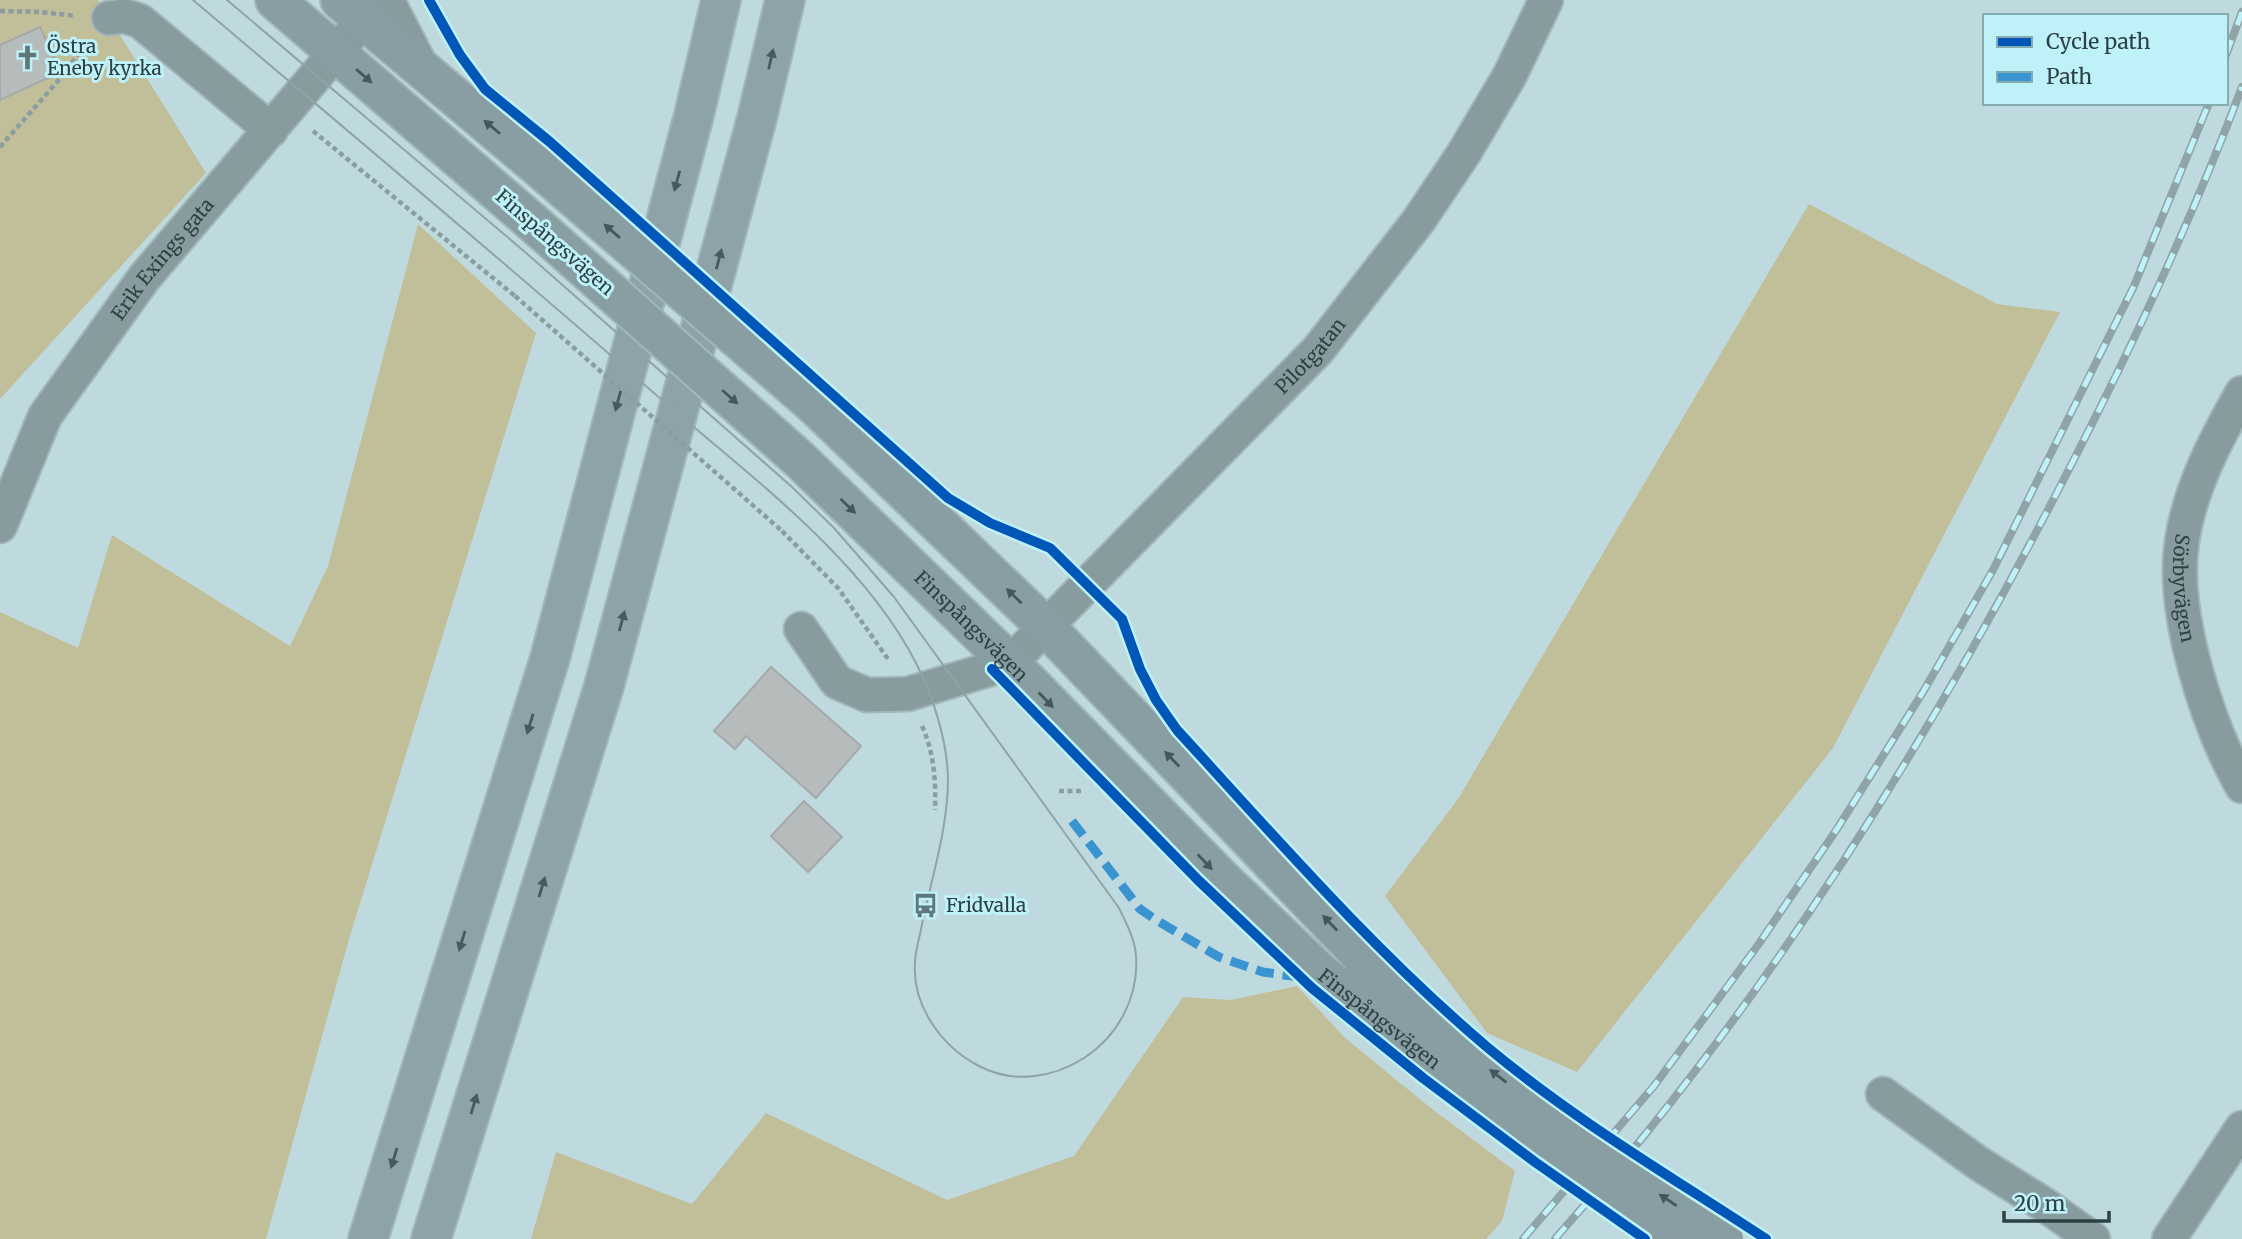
<svg xmlns="http://www.w3.org/2000/svg" width="2242" height="1239" font-family="Merriweather,serif">
	<rect width="100%" height="100%" fill="#bfdade"/>
	<!-- green -->
	<g fill="#c1be9a">
		<path d="M0 0H98L206 173 0 399Z"/>
		<path d="M1809 204 1997 304 2060 312 1833 748 1577 1072 1487 1033 1385 896 1458 799Z"/>
		<path d="M418 224 536 333 349 939 266 1239H0V612L78 648 112 535 290 646 328 566Z"/>
		<path d="M1297 986 1345 1038 1432 1109 1515 1171 1502 1221 1486 1239H531L556 1152 692 1204 766 1113 947 1200 1074 1156 1183 997 1231 1000Z"/>
	</g>
	<!-- building -->
	<g fill="#b6bbbb" stroke="#a5a9aa" stroke-width="2">
		<path d="M40 27 61 72 0 100V45Z"/>
		<path d="M771 667 861 746 816 798 746 736 735 749 714 731Z"/>
		<path d="M804 801 842 837 808 872 771 836Z"/>
	</g>
	<g fill="none" stroke-linecap="round" stroke-linejoin="round">
		<defs>
			<g id="minor">
				<path d="M387 0 421 66"/>
				<path d="M109 18 125 16 140 21 271 130"/>
				<path id="s1" d="M2242 393C2216 439 2190 488 2182 541 2171 612 2207 724 2242 786"/>
				<path id="s2" d="M0 526 45 416 144 278 364 19"/>
				<path id="s3" d="M801 629 837 682 867 695 908 694 1010 663 1318 350 1419 220 1464 153 1510 75 1546 0"/>
				<path d="M1883 1094 1978 1163 2048 1207 2093 1239"/>
				<path d="M2169 1239 2242 1128"/>
			</g>
			<g id="major">
				<path d="M275 0 532 222"/>
				<path d="M340 0 544 172"/>
				<path d="M812 403 1046 627 1392 988 1450 1038 1551 1119"/>
				<path id="s4" d="M799 459 1010 663 1224 881 1321 973 1542 1146"/>
			</g>
			<g id="highway">
				<path d="M368 1239 550 658 694 115 721 0"/>
				<path d="M431 1239 604 686 757 118 785 0"/>
			</g>
		</defs>
		<!-- minor casing -->
		<use href="#minor" stroke="#a1b7ba" stroke-width="37"/>
		<!-- major casing -->
		<use href="#major" stroke="#a1b7ba" stroke-width="42"/>
		<!-- highway casing -->
		<use href="#highway" stroke="#a1b7ba" stroke-width="42"/>
		<!-- path -->
		<g stroke="#8a9d9f" stroke-width="4.5" stroke-dasharray="5 3.5" stroke-linecap="butt">
			<path d="M0 11 41 12 76 16"/>
			<path d="M313 131 515 296"/>
			<path d="M0 147 64 74 86 43"/>
			<path d="M782 531 838 588 888 659"/>
			<path d="M922 726C934 752 936 781 935 810"/>
			<path d="M1059 791H1082"/>
		</g>
		<!-- minor -->
		<use href="#minor" stroke="#889b9e" stroke-width="33"/>
		<!-- major -->
		<use href="#major" stroke="#889ea2" stroke-width="38"/>
		<!-- highway -->
		<use href="#highway" stroke="#8da3a7" stroke-width="38"/>
		<!-- tram -->
		<path stroke="#90a3a7" stroke-width="2" d="M193 0C350 133 507 264 662 400 750 476 863 559 916 663 933 696 947 740 948 778 948 830 931 879 921 929 919 940 915 952 915 963 912 1006 942 1047 979 1066 1013 1084 1053 1078 1084 1058 1118 1036 1139 997 1136 956 1135 939 1126 923 1119 908L894 597 834 528 792 487 525 252 227 0"/>
		<defs>
			<g id="rail">
				<path d="M2226 55 2242 12"/>
				<path d="M1523 1239 1654 1086 1758 945 1837 829 1923 692 1993 570 2134 286 2209 103"/>
				<path d="M1555 1239C1586 1203 1618 1168 1648 1131 1811 929 1948 705 2066 475 2131 349 2192 220 2242 87"/>
			</g>
		</defs>
		<!-- rail casing -->
		<use href="#rail" stroke="#90a3a7" stroke-width="8"/>
		<!-- rail -->
		<use href="#rail" stroke="#bef1f8" stroke-width="5" stroke-dasharray="16" stroke-linecap="butt"/>
		<defs>
			<g id="major-bridge">
				<path d="M544 172 812 403"/>
				<path d="M532 222 799 459"/>
				<path d="M1551 1119 1724 1239"/>
				<path d="M1542 1146 1677 1239"/>
			</g>
		</defs>
		<!-- major-bridge casing -->
		<use href="#major-bridge" stroke="#a1b7ba" stroke-width="42" stroke-linecap="butt"/>
		<!-- path-bridge -->
		<path stroke="#8a9d9f" stroke-width="4.5" stroke-dasharray="5 3.5" stroke-linecap="butt" d="M515 296 782 531"/>
		<!-- major-bridge -->
		<use href="#major-bridge" stroke="#889ea2" stroke-width="38"/>
		<!-- quiet -->
		<path stroke="#3b94d2" stroke-width="9" stroke-dasharray="18 9" stroke-linecap="butt" d="M1072 821 1140 909 1156 920 1219 957 1263 972 1299 977"/>
		<defs>
			<g id="cycleway">
				<path d="M429 0 460 55 485 89 550 142 948 498 990 523 1050 548 1122 619 1140 669 1156 700 1177 730C1277 839 1374 951 1487 1047 1574 1120 1672 1177 1766 1239"/>
				<path d="M992 669 1198 880 1312 988 1423 1078 1535 1162 1645 1239"/>
			</g>
		</defs>
		<!-- cycleway casing -->
		<use href="#cycleway" stroke="#bef1f8" stroke-width="15"/>
		<!-- cycleway -->
		<use href="#cycleway" stroke="#0057b8" stroke-width="10"/>
	</g>
	<!-- one-way arrows -->
	<defs><path id="oneway-solid" d="M-6-.8H1V-3.2L6.5 0L1 3.2V.8H-6Z" transform="scale(1.75)"/></defs>
	<g fill="#455a5d">
		<use href="#oneway-solid" transform="translate(771 59) rotate(-77)"/>
		<use href="#oneway-solid" transform="translate(677 181) rotate(105)"/>
		<use href="#oneway-solid" transform="translate(719 259) rotate(-75)"/>
		<use href="#oneway-solid" transform="translate(618 401) rotate(105)"/>
		<use href="#oneway-solid" transform="translate(622 621) rotate(-75)"/>
		<use href="#oneway-solid" transform="translate(530 724) rotate(107)"/>
		<use href="#oneway-solid" transform="translate(542 887) rotate(-73)"/>
		<use href="#oneway-solid" transform="translate(462 941) rotate(107)"/>
		<use href="#oneway-solid" transform="translate(474 1104) rotate(-73)"/>
		<use href="#oneway-solid" transform="translate(394 1158) rotate(107)"/>
	</g>
	<g fill="#44585c">
		<use href="#oneway-solid" transform="translate(364 76) rotate(41)"/>
		<use href="#oneway-solid" transform="translate(492 127) rotate(-140)"/>
		<use href="#oneway-solid" transform="translate(612 231) rotate(-139)"/>
		<use href="#oneway-solid" transform="translate(730 397) rotate(42)"/>
		<use href="#oneway-solid" transform="translate(848 506) rotate(44)"/>
		<use href="#oneway-solid" transform="translate(1014 596) rotate(-136)"/>
		<use href="#oneway-solid" transform="translate(1046 700) rotate(46)"/>
		<use href="#oneway-solid" transform="translate(1172 759) rotate(-134)"/>
		<use href="#oneway-solid" transform="translate(1205 862) rotate(46)"/>
		<use href="#oneway-solid" transform="translate(1330 923) rotate(-134)"/>
		<use href="#oneway-solid" transform="translate(1498 1076) rotate(-142)"/>
		<use href="#oneway-solid" transform="translate(1668 1200) rotate(-146)"/>
	</g>
	<!-- icons -->
	<defs>
		<symbol id="church-bare" viewBox="-9 -9 18 18"><path d="M-1.2-6h2.4v3.5h3.3v2.4h-3.3V6h-2.4V-.1h-3.3v-2.4h3.3Z" fill="#60777a" stroke="#bef1f8" stroke-width="2.5" paint-order="stroke"/></symbol>
		<symbol id="bus-bare" viewBox="-9 -9 18 18"><path d="M-5-6H5V4H4V6H2V4H-2V6H-4V4H-5ZM-3.5-4V0h7V-4ZM-3.5 1.2v1.5H-2V1.2ZM2 1.2v1.5H3.5V1.2Z" fill="#60777a" stroke="#bef1f8" stroke-width="2.5" paint-order="stroke"/></symbol>
	</defs>
	<g fill-rule="evenodd">
		<use href="#church-bare" x="10" y="40" width="35" height="35"/>
		<use href="#bus-bare" x="908" y="888" width="35" height="35"/>
	</g>
	<g text-anchor="middle" stroke-width="6" stroke-linejoin="round" paint-order="stroke">
		<!-- poi labels -->
		<g font-size="19" fill="#2d4144" stroke="#bef1f8" text-anchor="start">
			<text x="47" y="53">Östra<tspan x="47" dy="22">Eneby kyrka</tspan></text>
			<text x="946" y="912">Fridvalla</text>
		</g>
		<!-- street labels -->
		<g font-size="19" fill="#2d4144" stroke="#bef1f8">
			<text transform="translate(555 242) rotate(41)" y="7">Finspångsvägen</text>
			<text dy="7" stroke="none"><textPath href="#s2" startOffset="315">Erik Exings gata</textPath></text>
			<text dy="7" stroke="none"><textPath href="#s3" startOffset="674">Pilotgatan</textPath></text>
			<text dy="7" stroke="none"><textPath href="#s1" startOffset="208">Sörbyvägen</textPath></text>
			<text dy="7" stroke="none"><textPath href="#s4" startOffset="240">Finspångsvägen</textPath></text>
			<text dy="7" stroke="none"><textPath href="#s4" startOffset="807">Finspångsvägen</textPath></text>
		</g>
	</g>
	<!-- legend -->
	<rect x="1983" y="14" width="245" height="91" fill="#bef1f8" stroke="#84abb0" stroke-width="2"/>
	<rect x="1997" y="37" width="35" height="10" fill="#0057b8" stroke="#84abb0" stroke-width="2"/>
	<text x="2046" y="49" font-size="21" fill="#2d4144">Cycle path</text>
	<rect x="1997" y="72" width="35" height="10" fill="#3b94d2" stroke="#84abb0" stroke-width="2"/>
	<text x="2046" y="84" font-size="21" fill="#2d4144">Path</text>
	<!-- scale -->
	<path d="M2004 1211v10h105v-10" fill="none" stroke="#2d4144" stroke-width="3.5"/>
	<text x="2014" y="1211" font-size="21" fill="#2d4144" stroke="#bef1f8" stroke-width="5" paint-order="stroke">20 m</text>
</svg>
